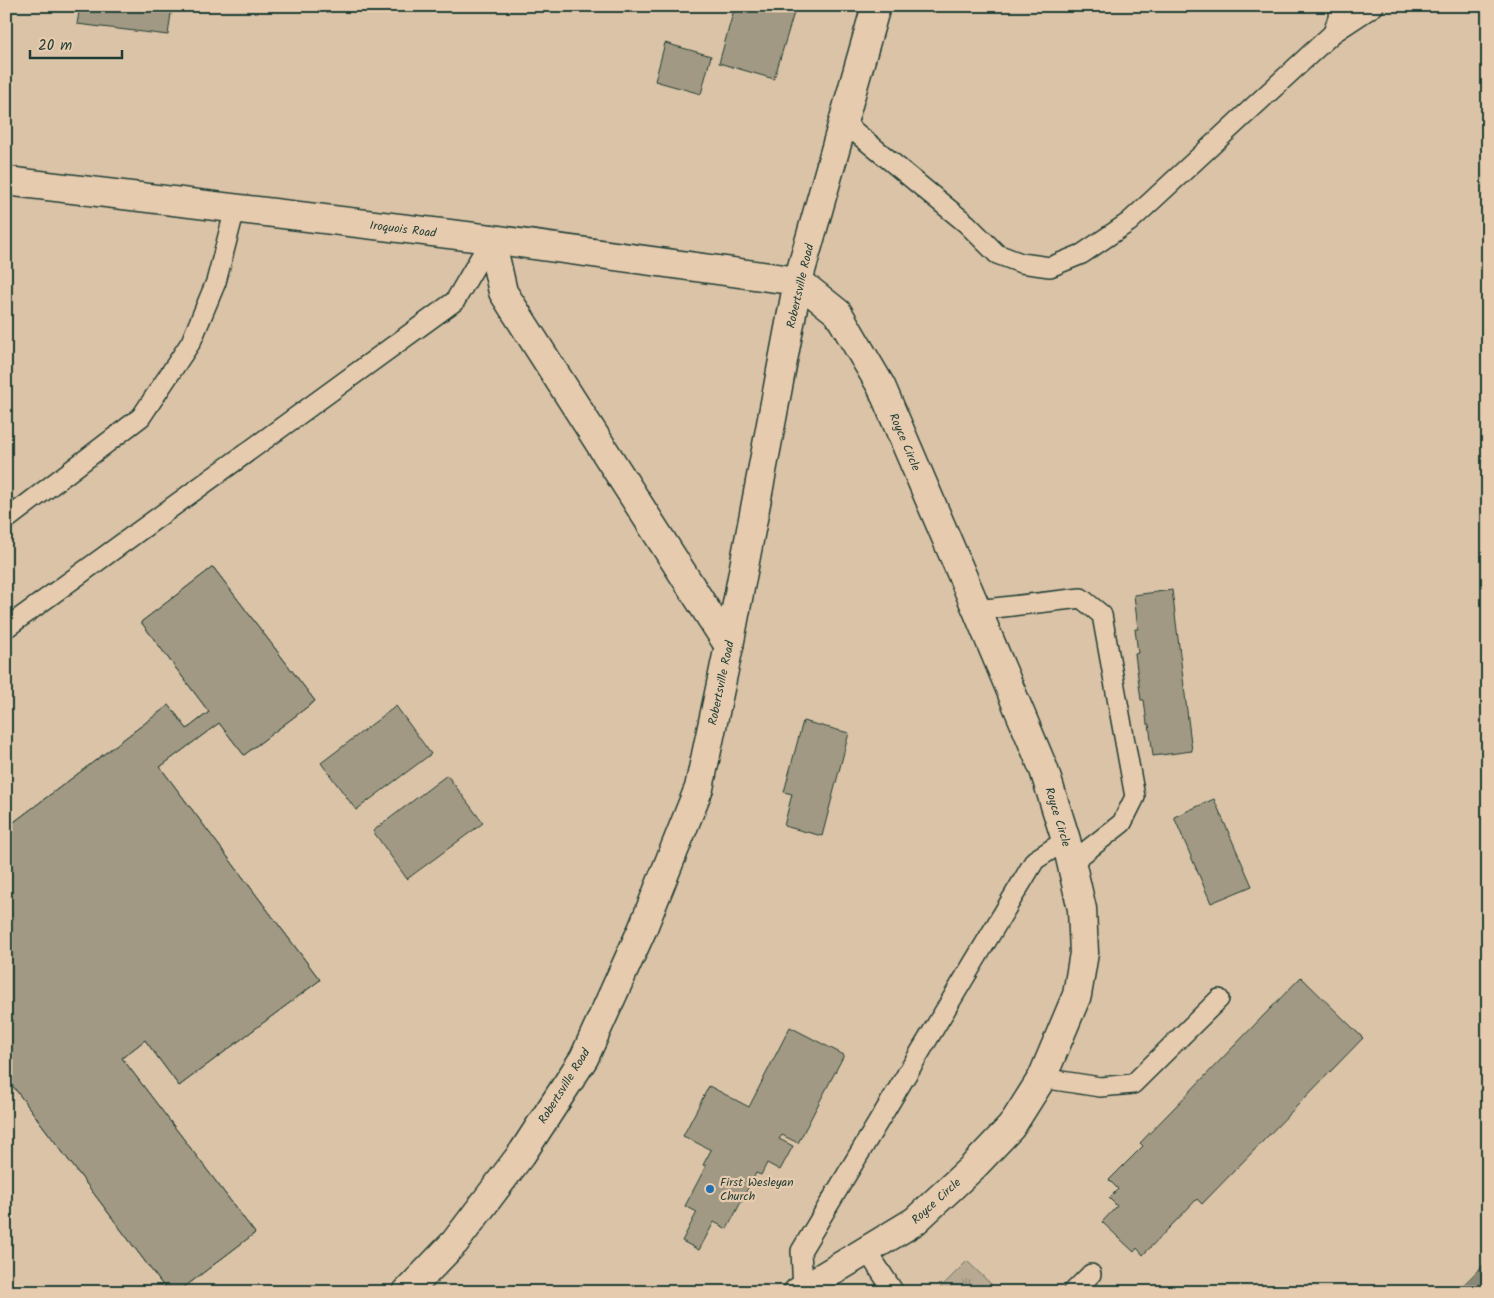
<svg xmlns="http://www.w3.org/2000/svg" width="1494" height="1298" font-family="Kalam,sans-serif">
	<defs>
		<pattern id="grass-tufts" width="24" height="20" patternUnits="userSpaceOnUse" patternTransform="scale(1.25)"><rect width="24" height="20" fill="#b8a992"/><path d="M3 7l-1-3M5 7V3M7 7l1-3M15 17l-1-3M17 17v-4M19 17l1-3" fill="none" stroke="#958b78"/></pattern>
	</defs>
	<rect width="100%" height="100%" fill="#dbc3a7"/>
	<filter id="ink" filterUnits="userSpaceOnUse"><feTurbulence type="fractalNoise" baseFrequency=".02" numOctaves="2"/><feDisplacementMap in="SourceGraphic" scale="10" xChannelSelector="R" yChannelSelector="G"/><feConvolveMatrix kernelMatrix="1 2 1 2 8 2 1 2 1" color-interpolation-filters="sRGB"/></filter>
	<g filter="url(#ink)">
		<!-- grass -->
		<path fill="url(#grass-tufts)" stroke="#6c7363" d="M967 1261 993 1286 987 1292H936Z"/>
		<!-- water -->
		<path fill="#898874" stroke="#5f6a5a" d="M1488 1260V1292H1456Z"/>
		<!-- building -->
		<g fill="#a19983" stroke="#1f3d34" fill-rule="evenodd">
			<path d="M80 6H172L168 35 77 24Z"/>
			<path d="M735 6H796L774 79 719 63Z"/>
			<path d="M665 43 711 56 701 94 655 81Z"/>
			<path d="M213 567 315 701 244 755 219 723 160 767 320 980 179 1086 145 1040 122 1058 255 1233 178 1292H168L6 1077V828L169 705 187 729 209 712 141 622ZM135 847 196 927 109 993 129 1019 107 1035 27 929Z"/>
			<path d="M213 567 315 701 244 755 219 723 160 767 320 980 179 1086 145 1040 122 1058 255 1233 178 1292H168L6 1077V828L169 705 187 729 209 712 141 622Z"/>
			<path d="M1172 590 1192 751 1153 756 1149 724H1147L1144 700H1141L1135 654 1138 653 1135 629H1138L1134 595Z"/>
			<path d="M396 706 431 754 356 810 321 763Z"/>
			<path d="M803 721 849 733 822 836 784 826 792 794 784 792Z"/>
			<path d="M447 775 483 823 407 879 373 831Z"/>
			<path d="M1214 799 1252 886 1211 903 1174 817Z"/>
			<path d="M1301 977 1363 1038 1202 1204 1197 1199 1143 1255 1137 1248 1134 1252 1102 1222 1117 1206 1109 1198 1118 1189 1109 1180 1143 1146 1140 1143Z"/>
			<path d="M790 1027 844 1055 798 1143 782 1135 779 1139 793 1146 780 1170 767 1163 761 1175 756 1173 727 1229 714 1222 699 1250 682 1241 697 1212 685 1206 706 1166 703 1165 711 1150 683 1136 709 1086 749 1107Z"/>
		</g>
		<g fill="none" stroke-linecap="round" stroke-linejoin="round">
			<defs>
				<g id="lane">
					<path d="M1333 33 1342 6"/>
					<path d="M843 122 967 224 997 254 1021 263 1050 267 1082 254 1129 222 1333 33 1374 6"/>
					<path d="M6 520 141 417 191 342 216 282 235 209"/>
					<path d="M977 610 1081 598 1102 615 1135 797 1122 823 1071 863"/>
					<path d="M6 628 455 301 491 239"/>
					<path d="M1042 1078 1100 1087 1133 1084 1219 999"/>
					<path d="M867 1251 894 1292"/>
					<path d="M803 1290 801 1251 1035 860 1066 840"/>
					<path d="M1073 1292 1091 1274"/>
				</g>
				<g id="street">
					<path d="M6 181 491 239 798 281 838 313 881 386 977 610 1044 770 1066 840 1082 909 1084 953 1077 995 1042 1078 1011 1127 973 1167 915 1221 798 1292"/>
					<path d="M491 239 503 292 729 646"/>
				</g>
				<path id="secondary" d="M407 1292 455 1242 523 1152 584 1058 642 930 699 788 729 646 798 281 876 6"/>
			</defs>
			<!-- lane casing -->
			<use href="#lane" stroke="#1f3d34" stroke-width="22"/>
			<!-- street casing -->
			<use href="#street" stroke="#1f3d34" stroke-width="31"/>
			<!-- secondary casing -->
			<use href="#secondary" stroke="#1f3d34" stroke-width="31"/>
			<!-- lane -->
			<use href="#lane" stroke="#e7cbae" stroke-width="19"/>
			<!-- street -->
			<use href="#street" stroke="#e7cbae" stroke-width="28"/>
			<!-- secondary -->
			<use href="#secondary" stroke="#e7cbae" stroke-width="28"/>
		</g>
	</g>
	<!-- markers -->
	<circle fill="#1f6fb2" stroke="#e7cbae" stroke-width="2" cx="710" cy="1189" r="5"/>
	<g text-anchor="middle" stroke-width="4.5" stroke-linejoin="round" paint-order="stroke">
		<!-- street labels -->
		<g font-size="12" fill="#1f3d34" stroke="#e7cbae">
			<text transform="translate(403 229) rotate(7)" y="4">Iroquois Road</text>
			<text transform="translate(800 286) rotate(-77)" y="4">Robertsville Road</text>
			<text transform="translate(905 442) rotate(67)" y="4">Royce Circle</text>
			<text transform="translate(721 683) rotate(-78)" y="4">Robertsville Road</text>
			<text transform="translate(1058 817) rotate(73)" y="4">Royce Circle</text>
			<text transform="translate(564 1086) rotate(-58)" y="4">Robertsville Road</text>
			<text transform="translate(936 1201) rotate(-42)" y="4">Royce Circle</text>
		</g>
		<!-- poi labels -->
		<g font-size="12" fill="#1f3d34" stroke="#e7cbae" text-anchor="start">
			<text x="720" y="1186">First Wesleyan<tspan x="720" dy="14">Church</tspan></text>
		</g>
	</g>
	<!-- margin -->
	<rect width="1494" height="1298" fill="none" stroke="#e7cbae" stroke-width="25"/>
	<rect x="12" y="12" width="1469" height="1273" fill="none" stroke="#1f3d34" stroke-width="2" filter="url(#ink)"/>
	<!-- scale -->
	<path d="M30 50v8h92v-8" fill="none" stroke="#1f3d34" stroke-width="2.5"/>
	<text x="38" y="50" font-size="15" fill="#1f3d34" stroke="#e7cbae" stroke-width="4" paint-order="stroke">20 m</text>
</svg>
